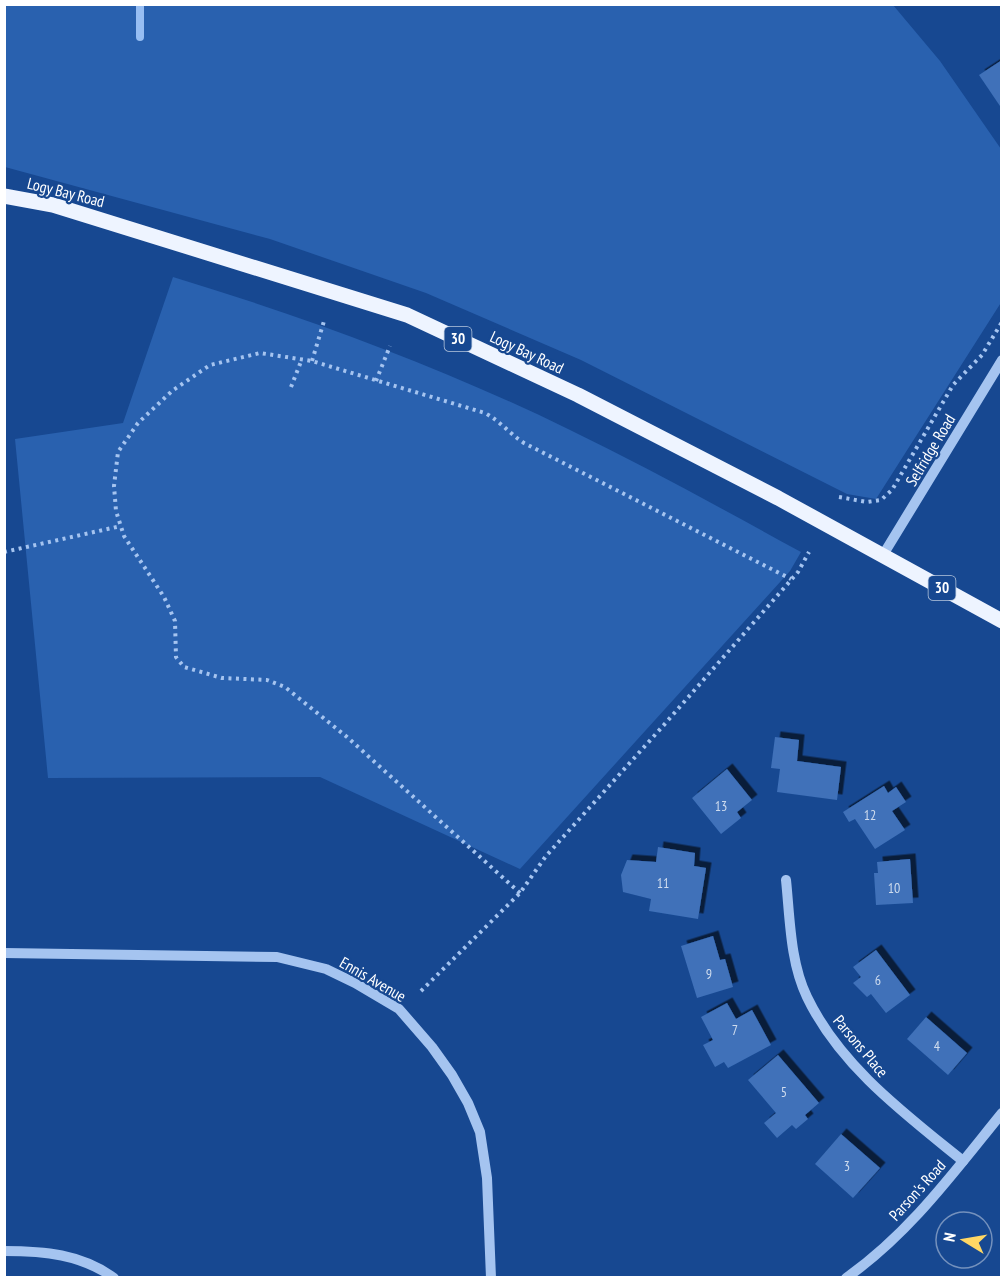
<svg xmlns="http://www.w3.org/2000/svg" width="1006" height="1282" font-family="'PT Sans Narrow',sans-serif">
	<defs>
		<filter id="shadow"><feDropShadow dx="5.5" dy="-5.5" stdDeviation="0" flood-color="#0009"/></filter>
	</defs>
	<rect width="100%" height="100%" fill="#174891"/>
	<!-- green -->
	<g fill="#2961af">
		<path d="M4 5H893L940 61 1001 149 1002 301 876 499 847 494 581 360 426 293 270 239 5 167Z"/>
		<path d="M173 277C308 318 441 367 568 429 647 467 724 510 801 552L790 571 520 869 320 777 48 778 15 439 123 423Z"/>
	</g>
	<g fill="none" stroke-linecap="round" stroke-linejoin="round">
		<!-- stream -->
		<path stroke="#97bef3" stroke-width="8" d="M140 37V4"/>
	</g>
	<!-- building -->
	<g fill="#3f71b9" filter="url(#shadow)">
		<path d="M1002 60V109L979 75Z"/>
		<path d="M775 737 799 740 797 761 841 767 837 800 777 792 780 769 771 768Z"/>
		<path d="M727 769 752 800 737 812 741 818 721 834 692 798Z"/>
		<path d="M884 786 888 793 896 787 906 802 892 811 905 830 875 849 855 819 849 822 843 812Z"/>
		<path d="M658 847 695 853 694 866 706 868 698 919 649 911 651 899 623 892 621 875 627 860 656 862Z"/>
		<path d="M910 859 913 903 876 905 874 873H878L877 862Z"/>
		<path d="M713 936 720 960 725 959 733 987 697 998 681 946Z"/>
		<path d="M876 950 910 995 886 1013 871 994 867 997 853 983 861 977 853 967Z"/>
		<path d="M727 1003 736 1019 752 1010 771 1045 728 1068 724 1062 715 1067 703 1045 713 1040 701 1017Z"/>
		<path d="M926 1017 967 1053 948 1075 907 1039Z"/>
		<path d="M778 1055 819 1103 805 1115 808 1119 796 1129 792 1125 777 1138 764 1123 776 1113 748 1080Z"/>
		<path d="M841 1134 880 1168 853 1198 815 1164Z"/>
	</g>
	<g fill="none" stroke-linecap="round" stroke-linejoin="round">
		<!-- path -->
		<g stroke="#a5c4f0" stroke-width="4" stroke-dasharray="3 4.5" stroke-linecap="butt">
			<path d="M312 361 324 321"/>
			<path d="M376 381 390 346"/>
			<path d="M291 387 302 359"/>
			<path d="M839 497 867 502 881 500 892 490 953 385 982 355 1002 322"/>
			<path d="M4 552 121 526"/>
			<path d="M520 893 347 737 285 687 267 680 222 678 184 667 176 657 175 621 164 597 124 536 116 511 114 486 118 452 138 423 172 391 210 365 260 353 312 361 485 413C501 422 509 433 524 443L791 579"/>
			<path d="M421 991 520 893 546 856 663 726 798 572 809 552"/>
		</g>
		<!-- minor -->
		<g stroke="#a5c4f0" stroke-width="10">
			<path d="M883 555 1002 360"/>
			<path d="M786 880C790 918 790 962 807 997 840 1066 905 1114 963 1161"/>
			<path d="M4 953 277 957 326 969 355 983 399 1009 432 1047 452 1075 468 1103 480 1132 487 1178 491 1278"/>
			<path d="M4 1251C44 1251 81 1254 114 1278"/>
			<path d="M846 1278C909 1234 954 1172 1002 1113"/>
		</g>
		<!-- major -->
		<path stroke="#eef4ff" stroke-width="15" d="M4 196 53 205 407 315 578 395 778 498 1002 621"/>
	</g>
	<g text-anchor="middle" stroke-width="4.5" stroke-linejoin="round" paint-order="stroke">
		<!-- number labels -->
		<g font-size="14" fill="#cfdcee">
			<text x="721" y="811">13</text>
			<text x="870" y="820">12</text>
			<text x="663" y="888">11</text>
			<text x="894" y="893">10</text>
			<text x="709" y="979">9</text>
			<text x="878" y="985">6</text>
			<text x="735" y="1035">7</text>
			<text x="937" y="1051">4</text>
			<text x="784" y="1097">5</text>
			<text x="847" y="1171">3</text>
		</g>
		<!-- shield labels -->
		<g fill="#174891" stroke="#b9c8de" stroke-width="1.5">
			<rect x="444.5" y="327" width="27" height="24" rx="4.5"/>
			<rect x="928.5" y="576" width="27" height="24" rx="4.5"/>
		</g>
		<g font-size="15" font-weight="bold" fill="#fff">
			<text x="458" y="344">30</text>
			<text x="942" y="593">30</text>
		</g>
		<!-- street labels -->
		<g font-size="16" fill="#fff" stroke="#174891">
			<text transform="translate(66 192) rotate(14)" y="6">Logy Bay Road</text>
			<text transform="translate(527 352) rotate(25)" y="6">Logy Bay Road</text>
			<text transform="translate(930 450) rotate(-59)" y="6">Selfridge Road</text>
			<text transform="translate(373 979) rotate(30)" y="6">Ennis Avenue</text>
			<text transform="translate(861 1046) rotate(50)" y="6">Parsons Place</text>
			<text transform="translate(917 1190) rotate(-48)" y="6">Parson's Road</text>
		</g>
	</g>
	<!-- border -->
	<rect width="1006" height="1282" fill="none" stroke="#ffffff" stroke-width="12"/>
	<!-- north arrow -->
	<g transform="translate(964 1240) rotate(281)"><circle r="28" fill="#174891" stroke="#7491bd" stroke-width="1.5"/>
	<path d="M0-4.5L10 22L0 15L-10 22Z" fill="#ffd764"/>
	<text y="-9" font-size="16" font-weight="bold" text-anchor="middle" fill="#ffffff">N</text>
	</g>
</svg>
